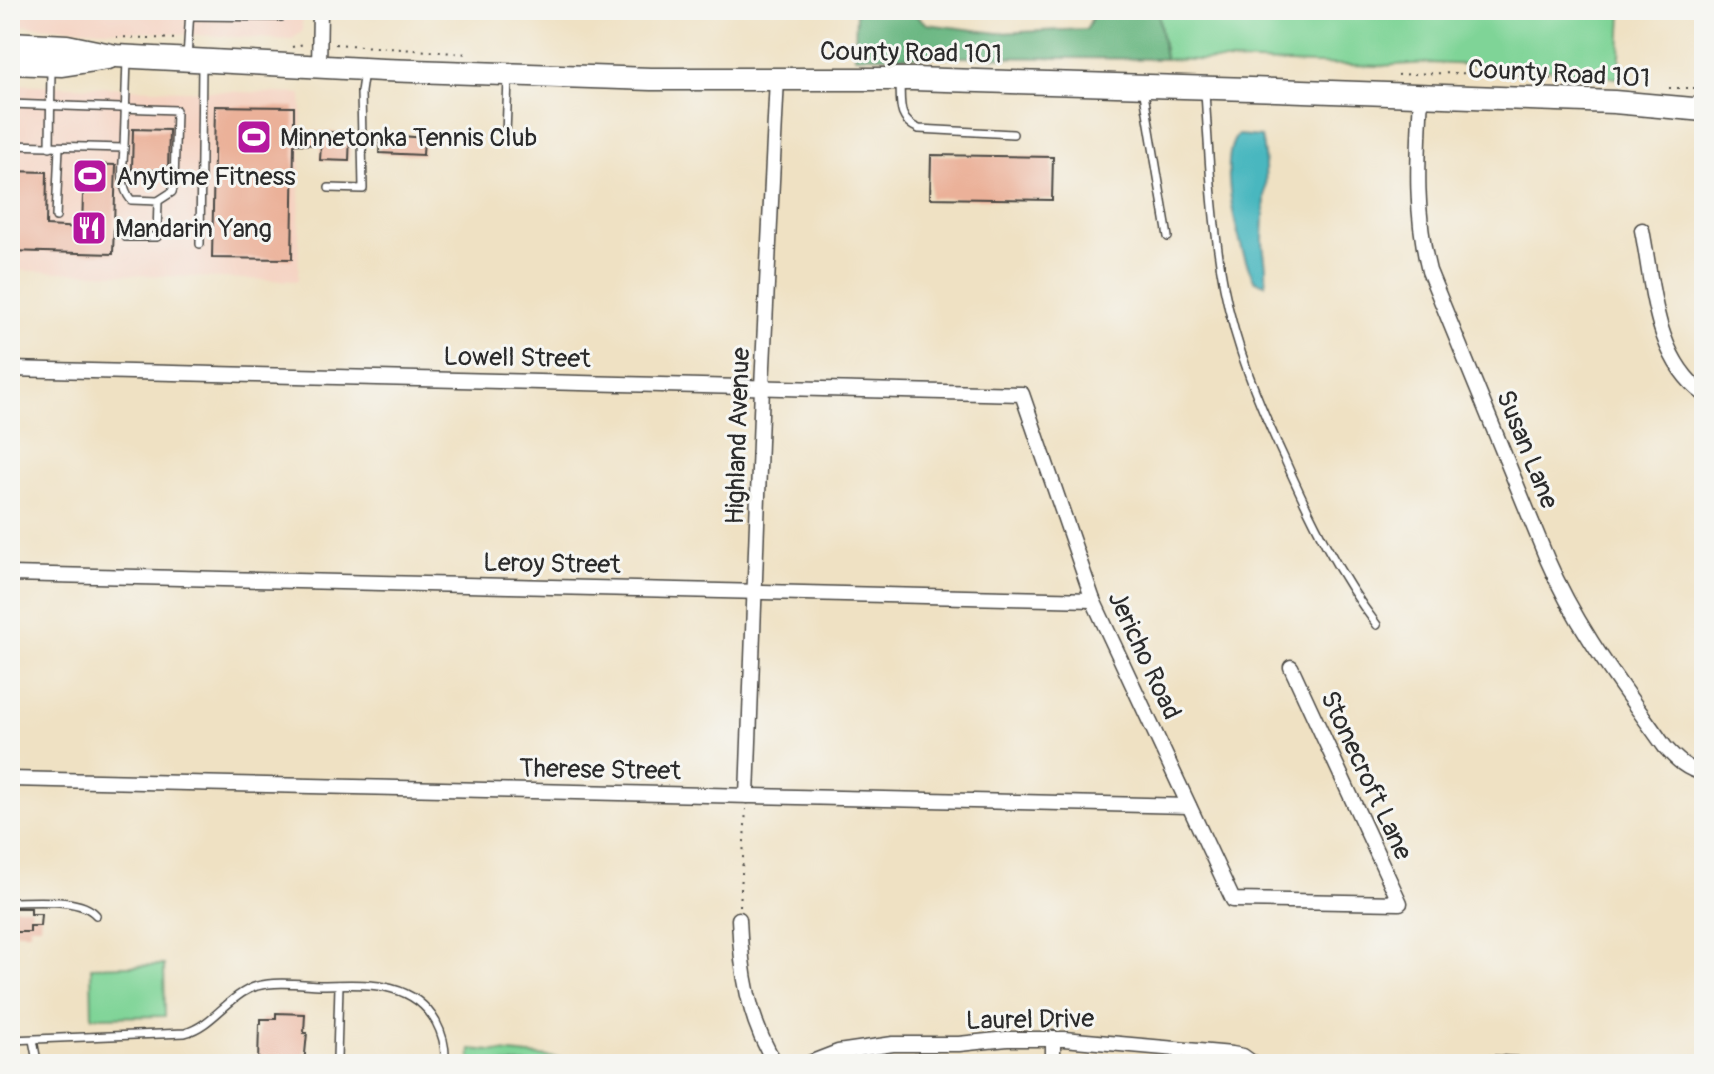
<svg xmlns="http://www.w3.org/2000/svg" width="1714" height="1074" font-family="Pangolin,sans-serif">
	<rect width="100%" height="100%" fill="#f6f6f2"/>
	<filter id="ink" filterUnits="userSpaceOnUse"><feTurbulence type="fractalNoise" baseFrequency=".0125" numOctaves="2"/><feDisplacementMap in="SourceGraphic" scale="16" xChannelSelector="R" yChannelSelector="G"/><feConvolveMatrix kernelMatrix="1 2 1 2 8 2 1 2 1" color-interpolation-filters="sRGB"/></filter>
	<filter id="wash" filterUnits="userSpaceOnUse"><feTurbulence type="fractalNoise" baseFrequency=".006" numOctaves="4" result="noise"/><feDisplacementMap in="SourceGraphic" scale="32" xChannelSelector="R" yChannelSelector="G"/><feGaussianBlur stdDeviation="1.8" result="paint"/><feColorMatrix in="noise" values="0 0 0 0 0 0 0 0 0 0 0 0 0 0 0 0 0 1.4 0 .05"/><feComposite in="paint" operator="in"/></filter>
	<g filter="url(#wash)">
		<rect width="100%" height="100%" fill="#efe1c3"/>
		<!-- built -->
		<g fill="#f5d3c2">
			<path d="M10 10H302V32L291 40 10 25Z"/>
			<path d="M10 84 302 94 298 281 10 270Z"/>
		</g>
		<!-- green -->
		<g fill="#7fd497" stroke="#558061" stroke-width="2">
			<path d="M1158 10H1622L1619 78 1531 67 1427 63 1379 66 1165 59Z"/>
			<path d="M164 965 165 1016 92 1017 91 967Z"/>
			<path d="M471 1049 577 1060 576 1064H470Z"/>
		</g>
		<!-- forest -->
		<path fill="#67b680" stroke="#497056" stroke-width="2" d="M856 10H908L927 24 998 33 1087 29 1095 10H1158L1165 59 855 56Z"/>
		<!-- water -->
		<path fill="#48b7bf" stroke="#3a7175" stroke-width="2" d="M1238 135 1261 137C1269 175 1264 201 1263 240 1263 255 1269 269 1265 284L1255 281C1240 257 1215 157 1238 135Z"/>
		<g id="blocks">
			<!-- building -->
			<g fill="#ebb199">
				<path d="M215 106 294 107V131L350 133 349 161 320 160 321 145 294 144 292 259 212 258Z"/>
				<path d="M133 129 169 130 168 170H132Z"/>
				<path d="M380 134 424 138 423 155 379 153Z"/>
				<path d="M931 155 1053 157 1052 200 930 198Z"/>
				<path d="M84 164 116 165 113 254 10 251V171L47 172 46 226 82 228Z"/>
				<path d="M10 908H31V914H41L40 926H30V932H10Z"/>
				<path d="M276 1013 305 1014 304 1033H307L304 1064H258L259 1024H261V1019H276Z"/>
			</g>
		</g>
	</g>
	<g filter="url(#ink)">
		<use href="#blocks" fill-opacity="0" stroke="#484642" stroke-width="2"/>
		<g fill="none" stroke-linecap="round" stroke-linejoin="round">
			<defs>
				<g id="service">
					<path d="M189 16 281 17 296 12H320"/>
					<path d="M187 58 190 10"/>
					<path d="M900 82C901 103 897 120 919 129L1013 134"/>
					<path d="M1143 88 1168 237"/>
					<path d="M1205 92C1209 157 1212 224 1224 287 1236 349 1259 404 1285 460 1311 519 1338 574 1377 625"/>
					<path d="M10 104 176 110 174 185 172 192 158 201"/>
					<path d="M506 135 508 78"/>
					<path d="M10 145 124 148 127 59"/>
					<path d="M50 147 51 69"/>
					<path d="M124 148C123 165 119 185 131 200L158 201 157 237H125"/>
					<path d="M329 188 363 189 361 92 364 71"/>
					<path d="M56 217 59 147"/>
					<path d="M200 244 202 63"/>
					<path d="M10 902C33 902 81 897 96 915"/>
					<path d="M10 1040 185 1033C214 1025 228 995 257 986 276 981 299 984 319 985 362 985 411 978 436 1022 443 1035 446 1050 445 1064"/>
					<path d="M33 1040 36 1056 41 1064"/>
					<path d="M337 1059 339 985"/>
				</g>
				<g id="minor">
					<path d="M319 67 320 10"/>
					<path d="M1421 95C1418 155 1414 212 1429 271L1547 559C1577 629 1621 685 1665 747 1676 759 1687 770 1704 773"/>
					<path d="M1642 230C1653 284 1654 358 1704 394"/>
					<path d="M10 369 1022 394 1093 600 1233 900 1400 903 1291 667"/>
					<path d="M10 574 1093 600"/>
					<path d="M10 779 1189 806"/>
					<path d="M747 796 762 387 777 78"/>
					<path d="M739 919C741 969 748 1021 776 1064"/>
					<path d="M1053 1038V1064"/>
					<path d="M807 1064 838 1052 893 1044H959L1007 1039H1064L1232 1054 1243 1056 1254 1064"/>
					<path d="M1464 1064V1061L1517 1064"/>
				</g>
				<g id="primary">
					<path d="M10 43 67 46 116 56 383 70 651 79H913L1250 89 1614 102 1704 110"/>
					<path d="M10 63 62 65 108 58"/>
				</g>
			</defs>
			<!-- service casing -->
			<use href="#service" stroke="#484642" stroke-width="10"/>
			<!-- minor casing -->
			<use href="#minor" stroke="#484642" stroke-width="17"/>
			<!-- primary casing -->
			<use href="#primary" stroke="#484642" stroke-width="25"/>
			<!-- path -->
			<g stroke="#484642" stroke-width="2" stroke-dasharray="2 6" stroke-linecap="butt">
				<path d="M116 37 178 39"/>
				<path d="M335 44 468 54"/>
				<path d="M292 47 304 44"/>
				<path d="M1398 75C1461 70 1524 76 1587 82"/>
				<path d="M1669 88H1704"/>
				<path d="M740 906 746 809"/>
			</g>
			<!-- service -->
			<use href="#service" stroke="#fff" stroke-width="7"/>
			<!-- minor -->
			<use href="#minor" stroke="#fff" stroke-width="14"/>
			<!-- primary -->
			<use href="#primary" stroke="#fff" stroke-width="22"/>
		</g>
	</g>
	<!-- icons -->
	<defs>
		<symbol id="stadium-square" viewBox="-11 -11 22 22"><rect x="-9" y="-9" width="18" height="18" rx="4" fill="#b5179e" stroke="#f6f6f2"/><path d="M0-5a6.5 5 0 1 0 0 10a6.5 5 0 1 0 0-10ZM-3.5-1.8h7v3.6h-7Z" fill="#fff"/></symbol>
		<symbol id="restaurant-square" viewBox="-11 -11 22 22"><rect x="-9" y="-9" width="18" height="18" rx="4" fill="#b5179e" stroke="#f6f6f2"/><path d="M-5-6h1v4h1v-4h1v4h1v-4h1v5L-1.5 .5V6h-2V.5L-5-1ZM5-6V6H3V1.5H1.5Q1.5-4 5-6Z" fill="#fff"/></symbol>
	</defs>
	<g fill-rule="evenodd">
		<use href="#stadium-square" x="234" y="117" width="40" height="40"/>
		<use href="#stadium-square" x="70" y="156" width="40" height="40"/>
		<use href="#restaurant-square" x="69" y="208" width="40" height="40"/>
	</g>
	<g text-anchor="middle" stroke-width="6" stroke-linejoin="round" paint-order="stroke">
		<!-- street labels -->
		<g font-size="26" fill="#2b2b2b" stroke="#f6f6f2">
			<text transform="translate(911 52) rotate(1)" y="9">County Road 101</text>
			<text transform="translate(1559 73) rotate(3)" y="9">County Road 101</text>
			<text transform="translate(517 357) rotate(1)" y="9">Lowell Street</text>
			<text transform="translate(737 436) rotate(-88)" y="9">Highland Avenue</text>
			<text transform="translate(1528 449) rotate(68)" y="9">Susan Lane</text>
			<text transform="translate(552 563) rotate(1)" y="9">Leroy Street</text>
			<text transform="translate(1145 655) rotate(65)" y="9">Jericho Road</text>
			<text transform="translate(600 769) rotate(1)" y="9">Therese Street</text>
			<text transform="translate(1367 775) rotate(65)" y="9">Stonecroft Lane</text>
			<text transform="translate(1030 1019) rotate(-1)" y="9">Laurel Drive</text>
		</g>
		<!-- poi labels -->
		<g font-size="26" fill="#2b2b2b" stroke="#f6f6f2" text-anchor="start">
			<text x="280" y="146">Minnetonka Tennis Club</text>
			<text x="116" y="185">Anytime Fitness</text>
			<text x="115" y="237">Mandarin Yang</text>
		</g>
	</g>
	<!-- margin -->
	<rect width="1714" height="1074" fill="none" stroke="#f6f6f2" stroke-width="40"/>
</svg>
